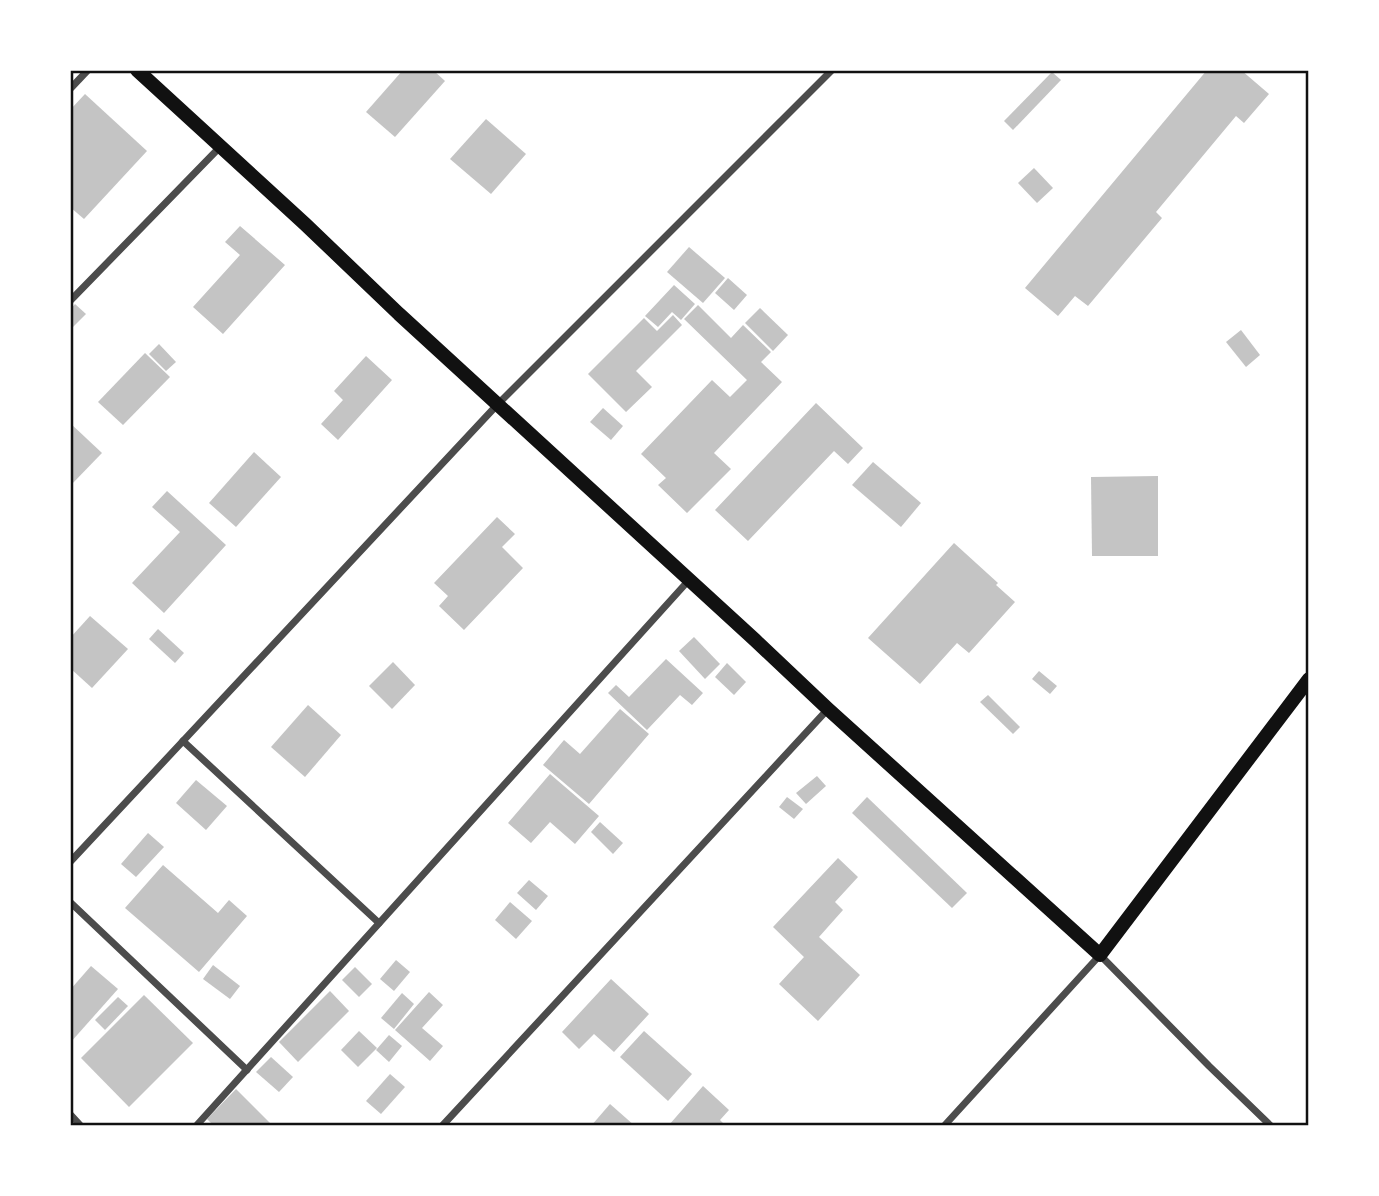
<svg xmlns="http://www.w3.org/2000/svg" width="1379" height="1196" font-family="Bitter,serif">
	<rect width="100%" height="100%" fill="#fff"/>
	<!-- building -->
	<g fill="#c4c4c4">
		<path d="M403 70H433L445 81 395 137 366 112Z"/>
		<path d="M1207 70H1241L1269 94 1244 123 1236 116 1156 212 1162 218 1088 306 1075 296 1058 316 1025 288Z"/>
		<path d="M1052 72 1061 80 1013 130 1004 121Z"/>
		<path d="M85 94 147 151 84 219 70 207V110Z"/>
		<path d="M486 119 526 154 491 194 450 159Z"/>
		<path d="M1034 168 1053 188 1037 203 1018 183Z"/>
		<path d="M240 226 285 265 223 334 193 307 240 255 225 242Z"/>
		<path d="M689 247 725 278 703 303 667 272Z"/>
		<path d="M728 278 747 295 734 310 715 293Z"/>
		<path d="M674 285 695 304 681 320 672 312 658 327 645 316Z"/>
		<path d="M75 304 86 314 70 330V310Z"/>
		<path d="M698 305 731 338 743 325 771 352 761 362 782 382 714 453 731 469 687 513 658 485 666 478 641 454 712 380 730 397 747 380 684 319Z"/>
		<path d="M760 308 788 335 773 351 745 323Z"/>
		<path d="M673 315 682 325 636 371 652 387 626 412 588 374 644 318 657 331Z"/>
		<path d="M1241 330 1260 355 1246 367 1226 342Z"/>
		<path d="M159 344 176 362 166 371 149 354Z"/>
		<path d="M145 353 170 377 123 425 98 402Z"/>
		<path d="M366 356 392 380 338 440 321 424 343 400 334 391Z"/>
		<path d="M816 403 863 448 848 464 834 451 748 541 715 510Z"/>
		<path d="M603 408 623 426 611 440 590 422Z"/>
		<path d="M70 423 102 453 70 486Z"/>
		<path d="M254 452 281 477 236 527 209 503Z"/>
		<path d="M873 462 921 503 901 527 852 485Z"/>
		<path d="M1158 476V556H1092L1091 477Z"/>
		<path d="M167 491 226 545 164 613 132 583 180 532 152 507Z"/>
		<path d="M497 517 515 534 502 547 523 568 464 630 439 606 448 596 434 583Z"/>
		<path d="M954 543 998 583 996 585 1015 602 969 653 957 643 920 684 868 638Z"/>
		<path d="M90 616 128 649 92 688 70 668V638Z"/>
		<path d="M158 629 184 653 175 663 149 639Z"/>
		<path d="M694 637 720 664 705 679 679 651Z"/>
		<path d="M666 659 703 693 692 705 680 695 647 730 608 693 616 685 629 697Z"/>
		<path d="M393 662 415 685 392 709 369 686Z"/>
		<path d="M727 663 746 682 734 695 715 677Z"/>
		<path d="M1039 671 1057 686 1050 694 1032 679Z"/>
		<path d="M988 695 1020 727 1013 734 980 702Z"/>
		<path d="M308 705 341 735 305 777 271 747Z"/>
		<path d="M620 709 649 734 589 804 543 765 564 740 580 754Z"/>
		<path d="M550 774 599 816 575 844 550 822 531 843 508 823Z"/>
		<path d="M817 776 826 786 806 804 796 793Z"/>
		<path d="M196 780 227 806 206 830 176 803Z"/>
		<path d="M787 797 803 809 794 819 779 807Z"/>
		<path d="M867 797 967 893 952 908 852 813Z"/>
		<path d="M600 822 623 843 613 854 591 832Z"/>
		<path d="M148 833 164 847 136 877 121 864Z"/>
		<path d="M838 858 858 877 835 902 843 910 819 937 860 975 818 1021 779 984 804 957 773 927Z"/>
		<path d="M163 865 218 913 229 900 247 916 199 972 125 908Z"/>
		<path d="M529 880 548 896 536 910 517 893Z"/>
		<path d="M510 902 532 921 516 939 495 920Z"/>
		<path d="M396 960 410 972 394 991 380 979Z"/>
		<path d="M213 965 240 986 230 999 203 979Z"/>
		<path d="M91 966 118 989 70 1043V990Z"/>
		<path d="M355 967 372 984 359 997 342 980Z"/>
		<path d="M611 979 649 1014 614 1052 594 1034 579 1049 562 1032Z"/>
		<path d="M330 991 349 1011 298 1062 279 1042Z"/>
		<path d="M429 992 443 1005 422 1028 443 1046 430 1061 395 1030Z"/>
		<path d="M402 993 414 1004 394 1029 381 1018Z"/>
		<path d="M144 995 193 1043 129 1107 81 1058Z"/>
		<path d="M118 997 128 1006 105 1030 95 1020Z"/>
		<path d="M359 1031 377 1048 358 1067 341 1050Z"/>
		<path d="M644 1031 692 1074 668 1101 620 1057Z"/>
		<path d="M389 1035 402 1046 389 1062 376 1050Z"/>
		<path d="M271 1057 293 1077 279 1092 256 1072Z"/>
		<path d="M390 1074 405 1087 381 1114 366 1101Z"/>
		<path d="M703 1086 729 1110 720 1120 726 1126H670L669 1125Z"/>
		<path d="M236 1089 273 1126H214L207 1119Z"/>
		<path d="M610 1104 635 1126H591Z"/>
	</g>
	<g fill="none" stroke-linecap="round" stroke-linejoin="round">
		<!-- minor -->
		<g stroke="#4c4c4c" stroke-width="7">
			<path d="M70 89 88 70"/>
			<path d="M70 301 220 147"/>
			<path d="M183 741 379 923"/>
			<path d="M70 862 497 405 832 70"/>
			<path d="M70 902 247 1070"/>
			<path d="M70 1114 81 1126"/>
			<path d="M196 1126 689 580"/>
			<path d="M442 1126 828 709"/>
			<path d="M944 1126 1100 955 1209 1066 1271 1126"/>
		</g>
		<!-- secondary -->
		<path stroke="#111" stroke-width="14" d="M137 70 305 224 399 314 755 640 828 709 1100 955 1309 679"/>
	</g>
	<!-- border -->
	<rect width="1379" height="1196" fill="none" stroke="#ffffff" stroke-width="144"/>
	<rect x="72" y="72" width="1235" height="1052" fill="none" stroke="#111" stroke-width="2.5"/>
</svg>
